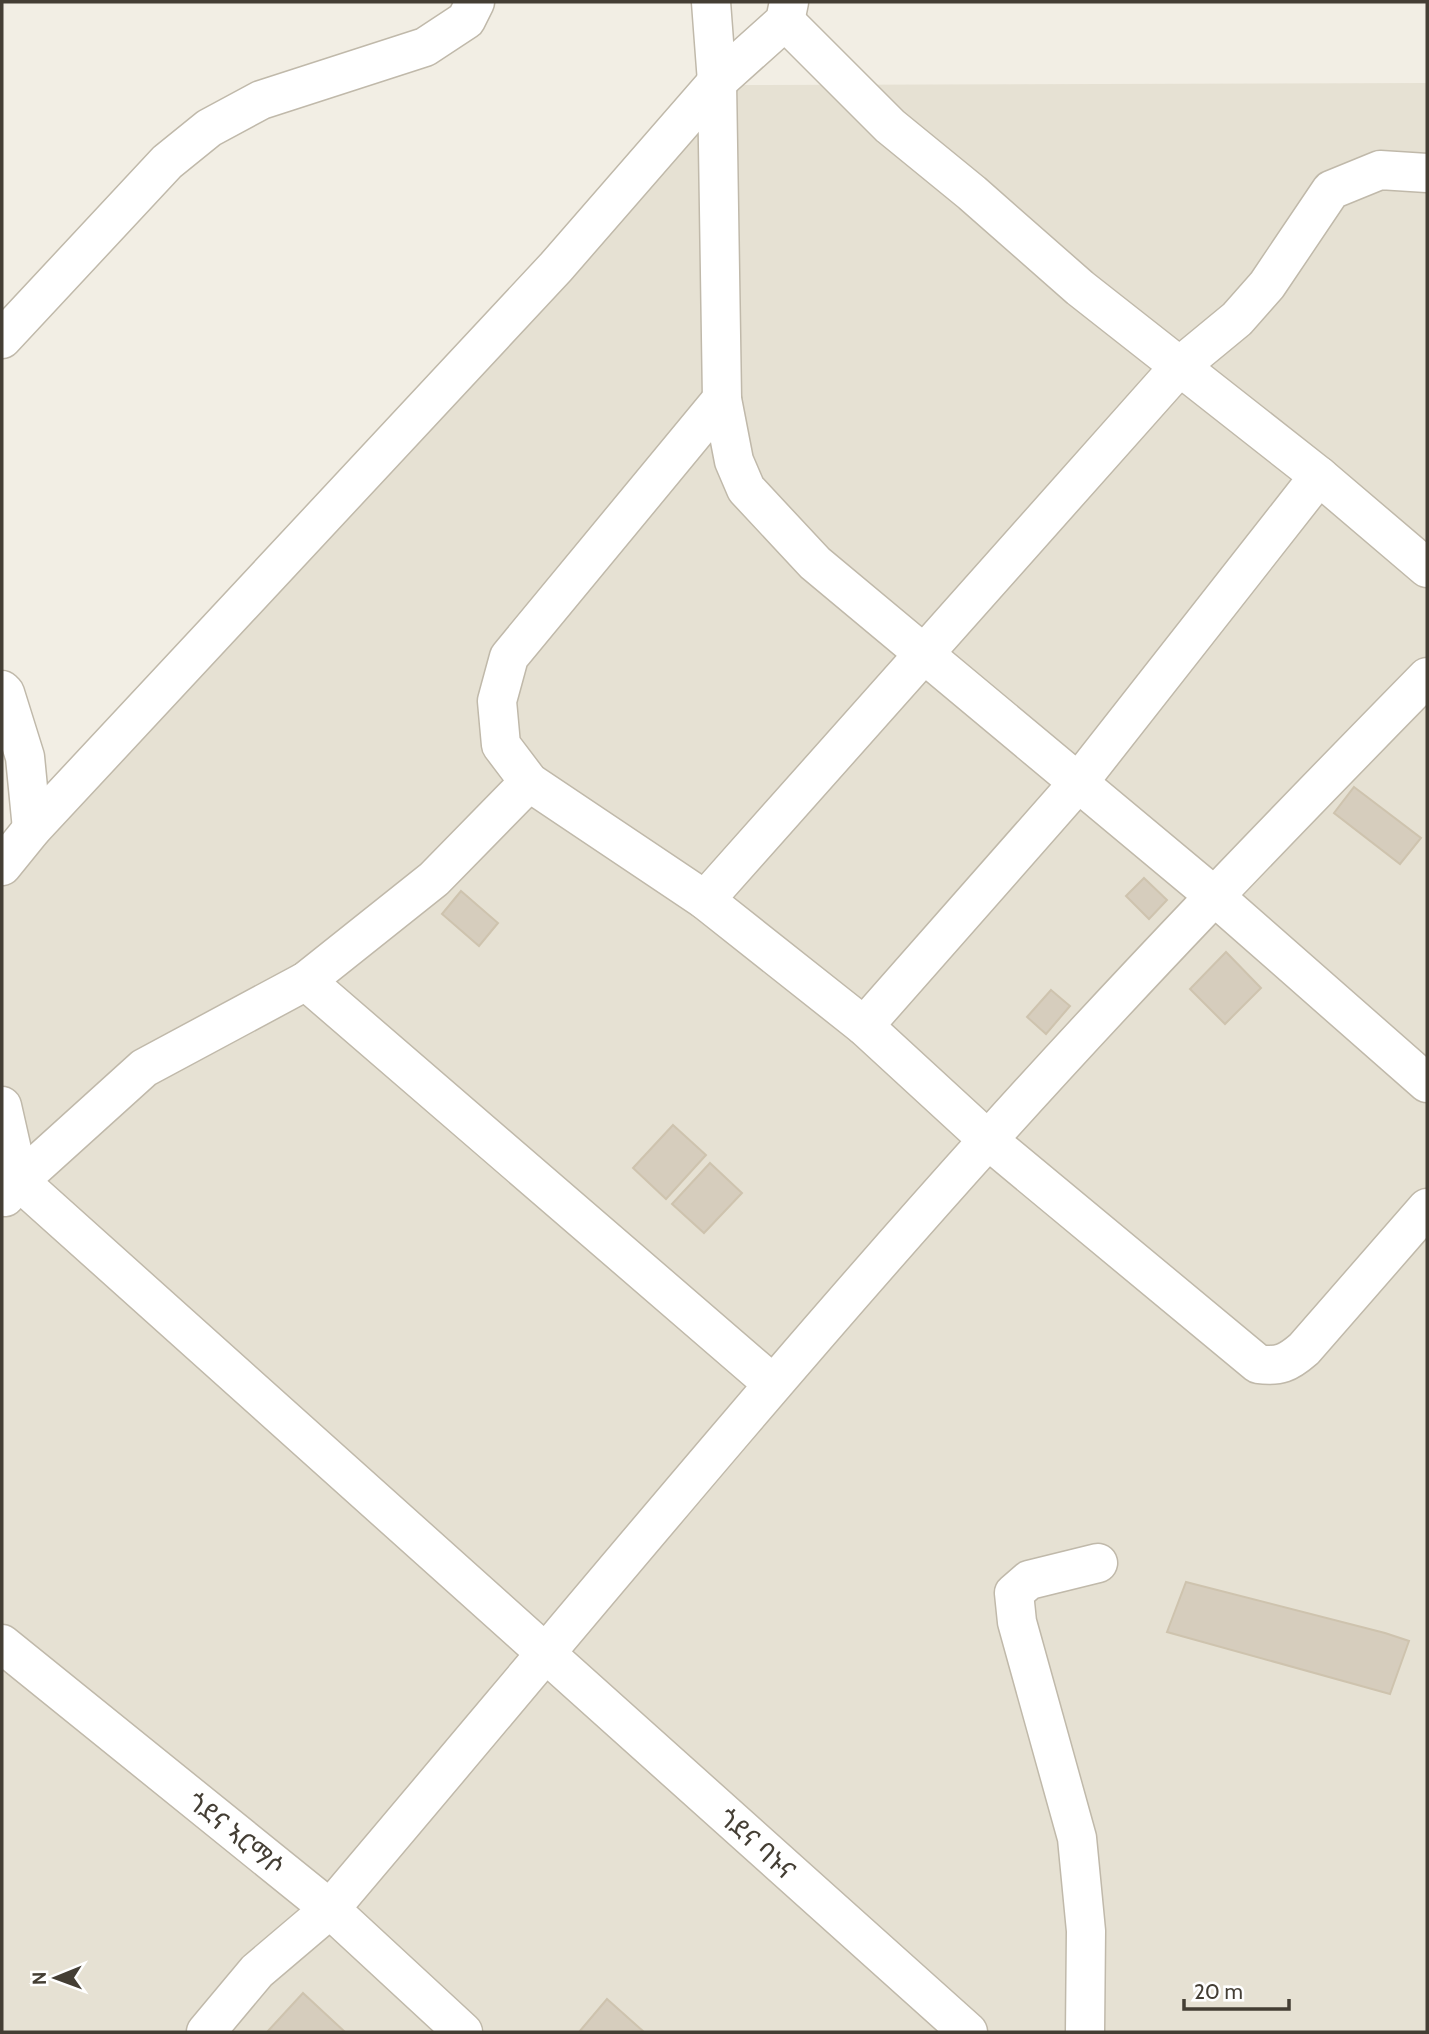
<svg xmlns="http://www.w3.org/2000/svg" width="1429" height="2034" font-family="Cabin,'Noto Sans Ethiopic',sans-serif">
	<rect width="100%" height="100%" fill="#f2eee4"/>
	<!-- residential -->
	<path fill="#e6e1d3" d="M1427 83V2032H2V885L708 113 739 85Z"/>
	<!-- building -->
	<g fill="#d6cdbd" stroke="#cec3ae" stroke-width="2">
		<path d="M1354 787 1421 838 1400 864 1334 813Z"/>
		<path d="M1144 878 1167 900 1149 919 1126 896Z"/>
		<path d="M461 891 498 923 479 946 442 914Z"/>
		<path d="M1226 952 1261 988 1225 1024 1190 989Z"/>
		<path d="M1051 990 1070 1006 1046 1034 1027 1017Z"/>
		<path d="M673 1125 706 1155 666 1199 633 1168Z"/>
		<path d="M710 1163 742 1193 704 1233 672 1204Z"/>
		<path d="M1186 1582 1385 1633 1409 1641 1390 1694 1167 1632Z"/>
		<path d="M303 1993 345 2032H267Z"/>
		<path d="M607 1999 644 2032H579Z"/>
	</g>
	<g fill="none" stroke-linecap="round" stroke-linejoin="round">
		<defs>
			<g id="minor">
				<path d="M711 2 717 82 722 399 734 461 746 489 815 563 1213 895 1427 1083"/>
				<path d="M785 21 890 126 972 193 1080 288 1319 476 1427 568"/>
				<path d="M2 339 167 162 209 128 261 100 425 47 466 20 475 2"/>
				<path d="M722 399 509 657 497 701 501 745 529 782 705 900 864 1026 988 1140 1258 1364C1279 1367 1288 1363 1304 1349L1427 1208"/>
				<path d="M2 690 5 693 25 757 32 829"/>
				<path d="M2 866 32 829 556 267 717 82 785 21 789 2"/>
				<path d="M705 900 1180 366 1237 319 1267 285 1331 190 1380 170 1427 173"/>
				<path d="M306 981 773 1384"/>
				<path d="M864 1026 1078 783 1319 476"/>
				<path d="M2 1106 19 1181 968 2032"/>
				<path d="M5 1197 19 1181 144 1068 306 981 434 879 529 782"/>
				<path d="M2 1644 330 1909 463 2032"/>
				<path d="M206 2032 257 1971 330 1909C548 1652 762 1391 988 1140 1130 982 1278 829 1427 677"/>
				<path d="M1085 2032 1086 1931 1077 1838 1017 1622 1014 1593 1029 1580 1098 1563"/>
			</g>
		</defs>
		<!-- minor casing -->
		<use href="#minor" stroke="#c0b9aa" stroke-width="41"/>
		<!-- minor -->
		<use href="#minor" stroke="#fff" stroke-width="38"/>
	</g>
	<g text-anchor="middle" stroke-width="5" stroke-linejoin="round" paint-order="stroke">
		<!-- street labels -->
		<g font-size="26" fill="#443e34" stroke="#fff">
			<text transform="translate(236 1834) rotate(39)" y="9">ጎደና ኣርማሶ</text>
			<text transform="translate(757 1844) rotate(42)" y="9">ጎደና ባኑና</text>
		</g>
	</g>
	<!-- border -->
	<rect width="1429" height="2034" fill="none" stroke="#443e34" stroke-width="7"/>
	<!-- north arrow -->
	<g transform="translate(56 1978) rotate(269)" stroke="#ffffff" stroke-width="5" paint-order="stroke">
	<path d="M0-5L12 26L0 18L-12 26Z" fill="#443e34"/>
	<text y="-10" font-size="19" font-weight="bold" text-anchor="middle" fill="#443e34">N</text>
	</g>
	<!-- scale -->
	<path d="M1184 1999v10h105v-10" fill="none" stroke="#443e34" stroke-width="3.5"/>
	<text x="1194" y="1999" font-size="21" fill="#443e34" stroke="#ffffff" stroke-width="5" paint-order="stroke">20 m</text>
</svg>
